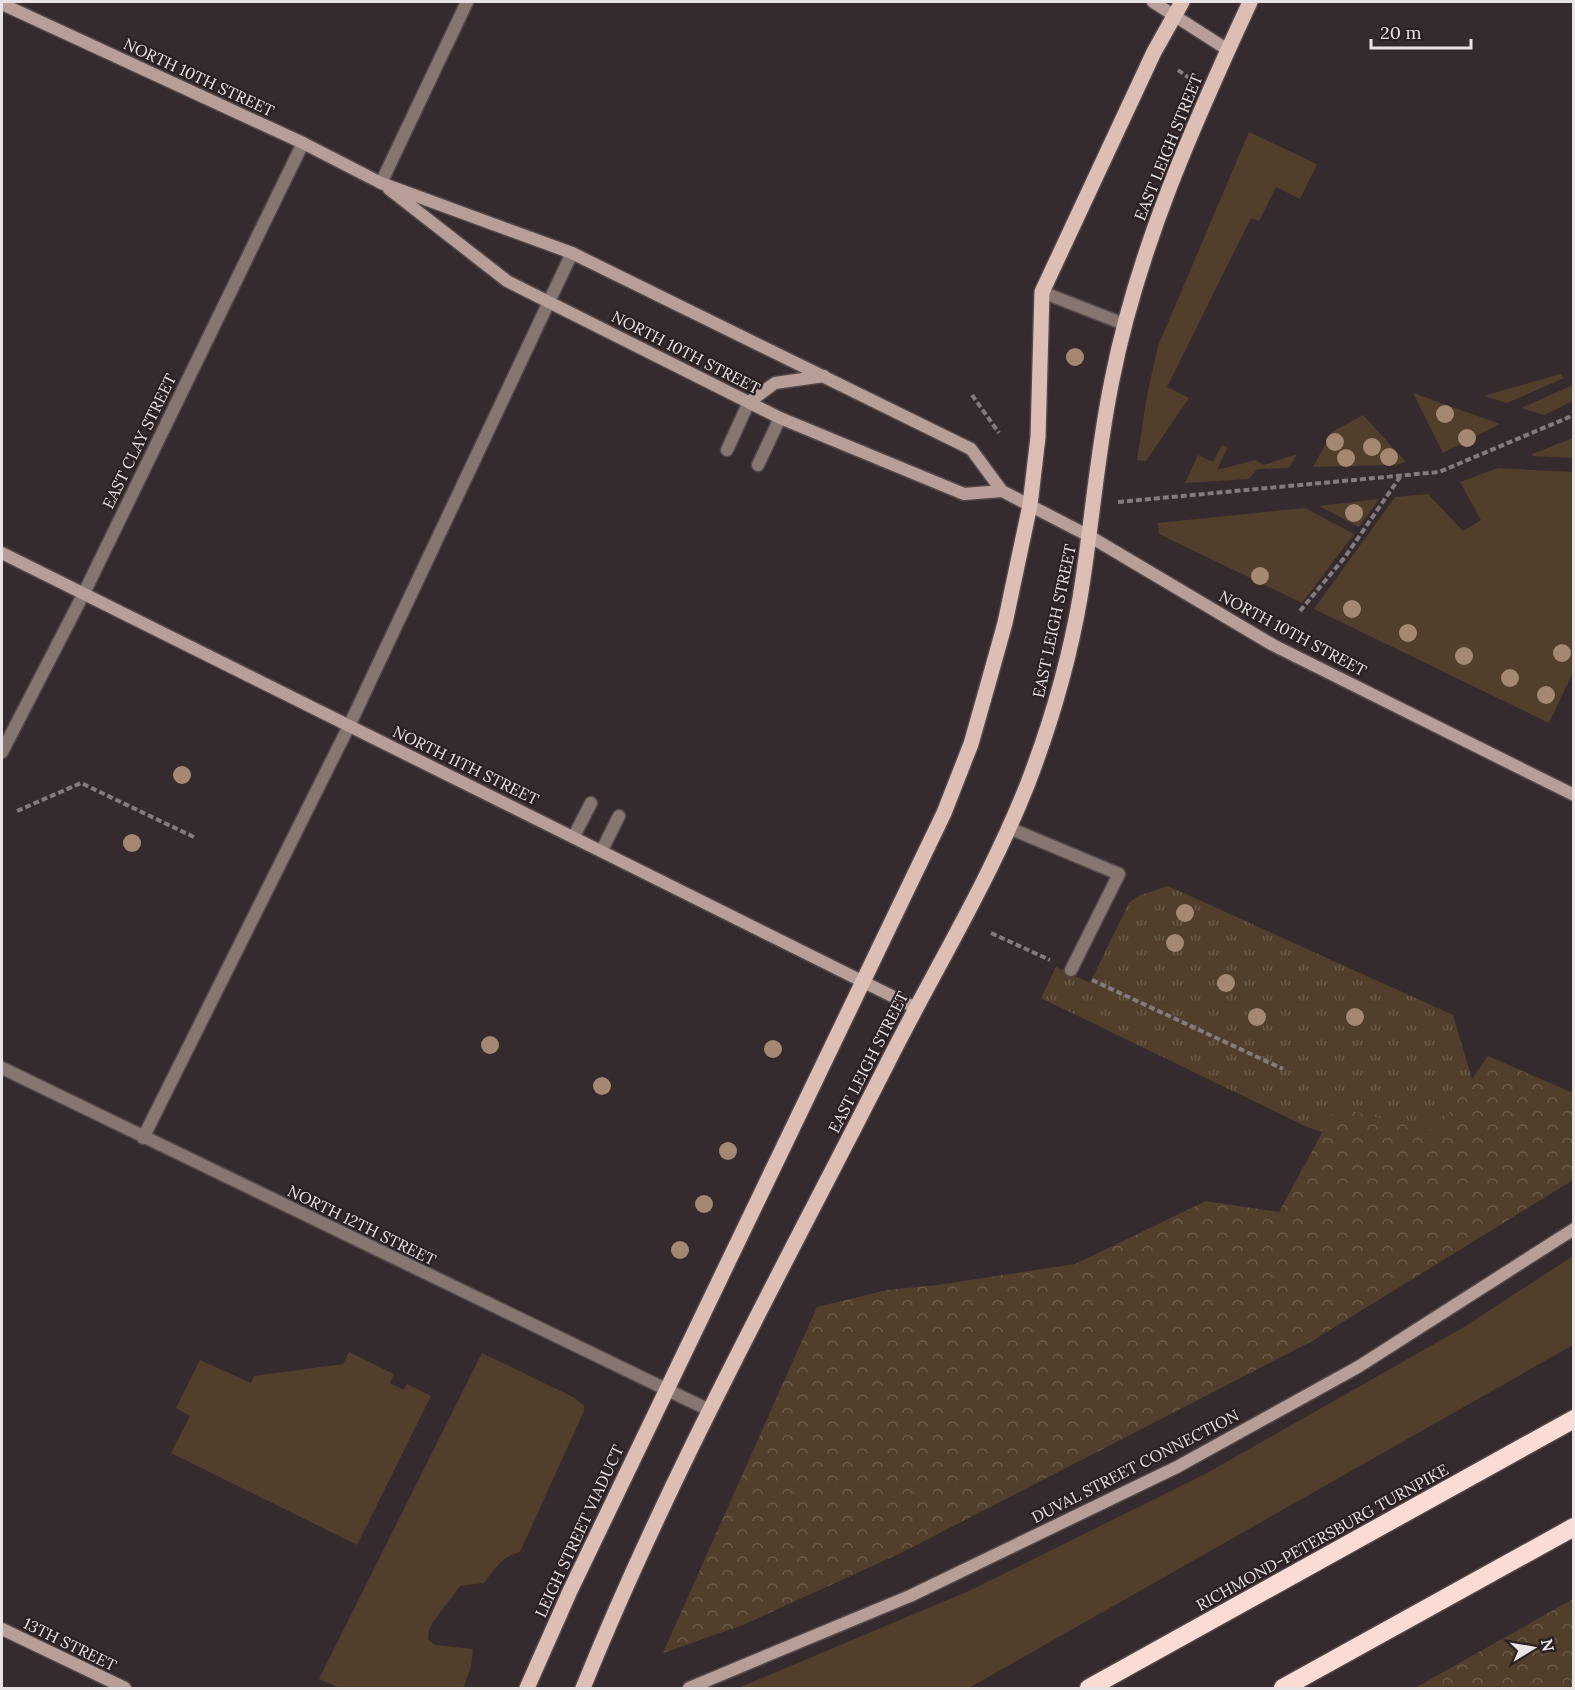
<svg xmlns="http://www.w3.org/2000/svg" width="1575" height="1690" font-family="Lora,serif">
	<defs>
		<pattern id="forest-crowns" width="20" height="18" patternUnits="userSpaceOnUse" patternTransform="scale(1.5)"><rect width="20" height="18" fill="#513f2c"/><path d="M2 6a3 3 0 1 1 6 0M12 15a3 3 0 1 1 6 0" fill="none" stroke="#6a5b4a"/></pattern>
		<pattern id="park-tufts" width="24" height="20" patternUnits="userSpaceOnUse" patternTransform="scale(1.5)"><rect width="24" height="20" fill="#513f2c"/><path d="M3 7l-1-3M5 7V3M7 7l1-3M15 17l-1-3M17 17v-4M19 17l1-3" fill="none" stroke="#6a5b4a"/></pattern>
	</defs>
	<rect width="100%" height="100%" fill="#352a2d"/>
	<!-- grass -->
	<g fill="#513f2c">
		<path d="M1249 132 1317 164 1300 199 1276 187 1259 221 1251 218 1167 387 1189 398 1146 461 1137 460 1147 395 1158 346Z"/>
		<path d="M1560 374 1564 378 1507 403 1484 396Z"/>
		<path d="M1573 385V401L1544 415 1521 408Z"/>
		<path d="M1413 393 1500 424 1443 453Z"/>
		<path d="M1363 415 1406 462 1395 465 1313 467 1332 432Z"/>
		<path d="M1573 438V458L1533 456 1532 454Z"/>
		<path d="M1222 445 1227 448 1217 470 1255 460 1264 465 1297 454 1289 468 1257 469 1249 479 1185 483 1198 455 1213 462Z"/>
		<path d="M1498 468 1573 472V672L1549 723 1314 609 1395 497 1428 494 1463 531 1481 520 1460 482Z"/>
		<path d="M1379 499 1359 527 1319 506Z"/>
		<path d="M1305 508 1354 534 1302 603 1159 534 1158 523Z"/>
		<path d="M1573 1256V1345L969 1688H738L971 1590 1207 1473 1464 1327Z"/>
		<path d="M349 1352 394 1374 390 1383 404 1390 407 1384 431 1396 357 1545 171 1453 190 1416 176 1408 200 1360 251 1383 254 1376 343 1364Z"/>
		<path d="M482 1353 575 1398 584 1406V1411L520 1552C501 1557 496 1568 484 1583L460 1586 433 1622 429 1630 428 1639 435 1645 473 1649 471 1667 463 1688H340L319 1679Z"/>
	</g>
	<!-- forest -->
	<g fill="url(#forest-crowns)">
		<path d="M1488 1056 1573 1093V1180L1312 1341 903 1552 743 1625 663 1653 817 1307 887 1290 937 1285 1075 1264 1206 1201 1279 1212 1336 1107 1436 1131Z"/>
		<path d="M1573 1599V1688H1415Z"/>
	</g>
	<!-- park -->
	<path fill="url(#park-tufts)" d="M1168 886 1453 1015 1472 1079 1436 1132 1336 1107 1323 1132 1307 1127 1041 998 1056 967 1090 983 1129 903 1138 896Z"/>
	<g fill="none" stroke-linecap="round" stroke-linejoin="round">
		<defs>
			<g id="lane">
				<path d="M381 183 467 2"/>
				<path d="M1042 292 1124 324"/>
				<path d="M727 450 749 402"/>
				<path d="M758 465 780 418"/>
				<path d="M1009 828 1119 874 1071 970"/>
				<path d="M574 836 591 803"/>
				<path d="M602 850 619 816"/>
				<path d="M143 1138 349 726 572 253"/>
			</g>
			<g id="street">
				<path d="M2 752 84 593 303 143"/>
				<path d="M2 1068 709 1410"/>
			</g>
			<g id="secondary">
				<path d="M1153 2 1228 50"/>
				<path d="M2 4 303 143 381 183 572 253 971 449 1002 491 1089 536 1273 645 1574 795"/>
				<path d="M389 189 507 281 780 418 964 494 1002 491"/>
				<path d="M749 402 775 383 824 376"/>
				<path d="M2 553 916 1008"/>
				<path d="M2 1629 125 1688"/>
				<path d="M689 1688 910 1596 1177 1467 1358 1367 1574 1229"/>
			</g>
			<g id="primary">
				<path d="M527 1688 570 1591 944 813 971 744 988 684 1005 623 1030 505 1038 437 1042 292 1154 52 1182 2"/>
				<path d="M583 1688C670 1473 783 1269 888 1062 935 969 990 880 1028 783 1051 723 1069 661 1080 598 1092 525 1097 452 1112 380 1138 248 1194 123 1250 2"/>
			</g>
			<g id="highway">
				<path d="M1089 1688 1574 1419"/>
				<path d="M1283 1688 1574 1527"/>
			</g>
		</defs>
		<!-- lane casing -->
		<use href="#lane" stroke="#52484a" stroke-width="15"/>
		<!-- street casing -->
		<use href="#street" stroke="#52484a" stroke-width="15"/>
		<!-- secondary casing -->
		<use href="#secondary" stroke="#52484a" stroke-width="15"/>
		<!-- primary casing -->
		<use href="#primary" stroke="#52484a" stroke-width="18"/>
		<!-- highway casing -->
		<use href="#highway" stroke="#52484a" stroke-width="21"/>
		<!-- path -->
		<g stroke="#847b7e" stroke-width="4" stroke-dasharray="6 3" stroke-linecap="butt">
			<path d="M1178 70 1189 78"/>
			<path d="M972 395 999 433"/>
			<path d="M1118 502 1439 472 1574 415"/>
			<path d="M1300 611 1345 557 1400 477"/>
			<path d="M17 811 81 783 196 838"/>
			<path d="M991 933 1050 960"/>
			<path d="M1092 980 1283 1069"/>
		</g>
		<!-- lane -->
		<use href="#lane" stroke="#857672" stroke-width="12"/>
		<!-- street -->
		<use href="#street" stroke="#857672" stroke-width="12"/>
		<!-- secondary -->
		<use href="#secondary" stroke="#b79e98" stroke-width="12"/>
		<!-- primary -->
		<use href="#primary" stroke="#ddbeb5" stroke-width="15"/>
		<!-- highway -->
		<use href="#highway" stroke="#fbdcd4" stroke-width="18"/>
	</g>
	<!-- trees -->
	<g fill="#a48871">
		<circle cx="1075" cy="357" r="9"/>
		<circle cx="1445" cy="414" r="9"/>
		<circle cx="1467" cy="438" r="9"/>
		<circle cx="1335" cy="442" r="9"/>
		<circle cx="1372" cy="447" r="9"/>
		<circle cx="1389" cy="457" r="9"/>
		<circle cx="1346" cy="458" r="9"/>
		<circle cx="1354" cy="513" r="9"/>
		<circle cx="1260" cy="576" r="9"/>
		<circle cx="1352" cy="609" r="9"/>
		<circle cx="1408" cy="633" r="9"/>
		<circle cx="1562" cy="653" r="9"/>
		<circle cx="1464" cy="656" r="9"/>
		<circle cx="1510" cy="678" r="9"/>
		<circle cx="1546" cy="695" r="9"/>
		<circle cx="182" cy="775" r="9"/>
		<circle cx="132" cy="843" r="9"/>
		<circle cx="1185" cy="913" r="9"/>
		<circle cx="1175" cy="943" r="9"/>
		<circle cx="1226" cy="983" r="9"/>
		<circle cx="1257" cy="1017" r="9"/>
		<circle cx="1355" cy="1017" r="9"/>
		<circle cx="490" cy="1045" r="9"/>
		<circle cx="773" cy="1049" r="9"/>
		<circle cx="602" cy="1086" r="9"/>
		<circle cx="728" cy="1151" r="9"/>
		<circle cx="704" cy="1204" r="9"/>
		<circle cx="680" cy="1250" r="9"/>
	</g>
	<g text-anchor="middle" stroke-width="4.5" stroke-linejoin="round" paint-order="stroke">
		<!-- street labels -->
		<g font-size="16" fill="#eae3e5" stroke="#2b2123">
			<text transform="translate(199 77) rotate(25)" y="6">NORTH 10TH STREET</text>
			<text transform="translate(1168 147) rotate(-68)" y="6">EAST LEIGH STREET</text>
			<text transform="translate(686 352) rotate(27)" y="6">NORTH 10TH STREET</text>
			<text transform="translate(139 441) rotate(-64)" y="6">EAST CLAY STREET</text>
			<text transform="translate(1054 621) rotate(-78)" y="6">EAST LEIGH STREET</text>
			<text transform="translate(1293 633) rotate(28)" y="6">NORTH 10TH STREET</text>
			<text transform="translate(466 765) rotate(26)" y="6">NORTH 11TH STREET</text>
			<text transform="translate(868 1062) rotate(-63)" y="6">EAST LEIGH STREET</text>
			<text transform="translate(362 1225) rotate(26)" y="6">NORTH 12TH STREET</text>
			<text transform="translate(1135 1466) rotate(-27)" y="6">DUVAL STREET CONNECTION</text>
			<text transform="translate(579 1531) rotate(-65)" y="6">LEIGH STREET VIADUCT</text>
			<text transform="translate(1322 1537) rotate(-29)" y="6">RICHMOND-PETERSBURG TURNPIKE</text>
			<text transform="translate(70 1644) rotate(26)" y="6">13TH STREET</text>
		</g>
	</g>
	<!-- border -->
	<rect width="1575" height="1690" fill="none" stroke="#eae3e5" stroke-width="6"/>
	<!-- north arrow -->
	<g transform="translate(1533 1648) rotate(79)" stroke="#2b2123" stroke-width="4.5" paint-order="stroke">
	<path d="M0-4.5L10 22L0 15L-10 22Z" fill="#eae3e5"/>
	<text y="-9" font-size="16" font-weight="bold" text-anchor="middle" fill="#eae3e5">N</text>
	</g>
	<!-- scale -->
	<path d="M1371 39v9h100v-9" fill="none" stroke="#eae3e5" stroke-width="3"/>
	<text x="1380" y="39" font-size="18" fill="#eae3e5" stroke="#2b2123" stroke-width="4.5" paint-order="stroke">20 m</text>
</svg>
